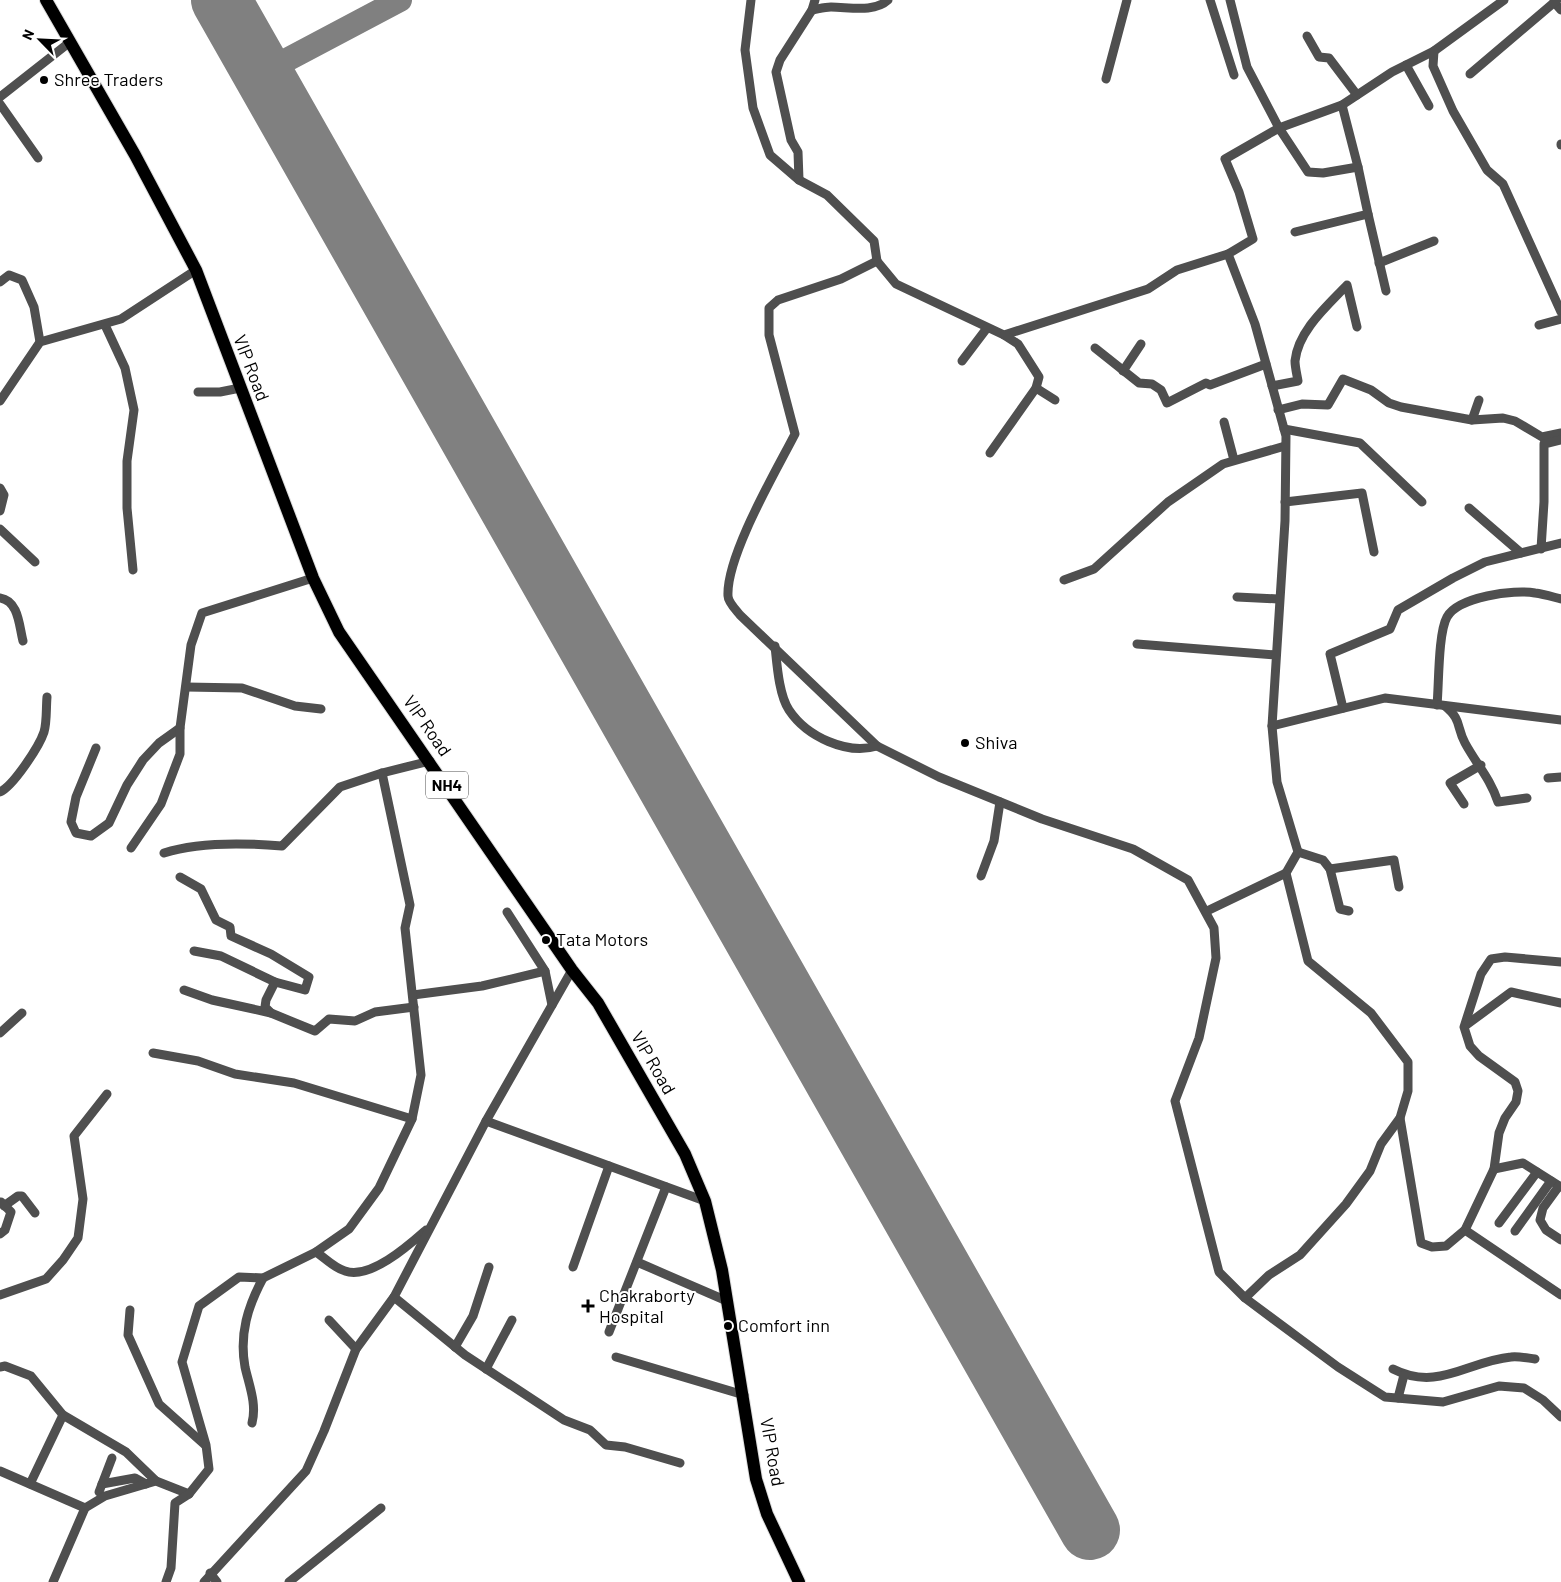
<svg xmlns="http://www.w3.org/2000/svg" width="1561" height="1582" font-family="Barlow,sans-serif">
	<rect width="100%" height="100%" fill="#fff"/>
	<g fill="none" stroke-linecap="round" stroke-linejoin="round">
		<!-- taxiway -->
		<path stroke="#808080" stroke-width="24" d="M262 73 400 0"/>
		<!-- runway -->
		<path stroke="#808080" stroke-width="60" d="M221 0 1090 1530"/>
		<defs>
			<path id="highway" d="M46 0 135 155 196 270 313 578 339 632 572 970 598 1003 685 1154 705 1201 722 1270 756 1479 767 1514 799 1582"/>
		</defs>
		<!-- highway casing -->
		<use href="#highway" stroke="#dbdbdb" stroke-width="14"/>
		<!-- minor -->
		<g stroke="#4f4f4f" stroke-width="9">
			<path d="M751 0 745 50 753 108 770 155 799 180 827 195 874 241 877 261 841 279 778 300 769 308V335L795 434C776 471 726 556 728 596 728 602 736 610 740 615L877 746 939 777 1042 819 1133 849 1188 880 1214 928 1216 958 1199 1038 1175 1101 1219 1272 1245 1298 1338 1367 1385 1397 1443 1402 1499 1386 1524 1388 1543 1400 1561 1417"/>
			<path d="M1210 0 1234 75"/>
			<path d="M1230 0 1247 67 1279 128 1342 105 1392 72 1434 51 1504 0"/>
			<path d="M1554 2 1561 10"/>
			<path d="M812 10C818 9 825 7 831 7 849 7 874 13 888 0"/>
			<path d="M1307 36 1319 57 1329 58 1357 95"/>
			<path d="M1434 51 1433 66 1453 111 1487 170 1503 184 1561 312"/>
			<path d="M1406 65 1429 106"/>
			<path d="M1470 74 1557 0"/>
			<path d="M1106 79 1127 0"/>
			<path d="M0 97 70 42"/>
			<path d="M0 104 38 158"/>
			<path d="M1342 105 1358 167"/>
			<path d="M1561 144V145"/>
			<path d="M799 180 798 152 791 140 776 72 780 60 812 10 815 0"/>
			<path d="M1368 214 1386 291"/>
			<path d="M877 261 896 284 1004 335 1148 289 1177 270 1228 254"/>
			<path d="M1379 263 1434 241"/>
			<path d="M0 282 9 275 22 280 34 307 40 342"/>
			<path d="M105 325 125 368 134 410 127 461V508L133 570"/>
			<path d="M1539 325 1561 319"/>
			<path d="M1095 348 1139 383 1152 384 1161 390 1167 403 1206 383 1210 385 1266 364"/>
			<path d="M962 361 987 328"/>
			<path d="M1123 371 1141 344"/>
			<path d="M1272 386 1298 381C1297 375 1295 367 1295 361 1298 331 1327 306 1347 285L1357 327"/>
			<path d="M1036 388 1055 400"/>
			<path d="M198 392H220L240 388"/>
			<path d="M0 401 40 342 121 319 196 270"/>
			<path d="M1278 410 1302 404 1328 405 1343 379 1371 390 1389 403 1401 407 1472 420 1503 418 1515 421 1542 437 1561 433"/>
			<path d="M1472 420 1479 400"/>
			<path d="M1224 422 1234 460"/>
			<path d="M1284 429 1360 443 1422 502"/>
			<path d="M990 453 1036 388 1039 377 1018 344 1004 335"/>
			<path d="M0 488 4 495 0 511"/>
			<path d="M1285 502 1362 493 1374 552"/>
			<path d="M1469 508 1521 553"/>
			<path d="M0 529 35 562"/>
			<path d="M1541 549 1544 502V444L1561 440"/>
			<path d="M1064 580 1094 569 1168 502 1223 464 1285 446"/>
			<path d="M1237 597 1278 599"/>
			<path d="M0 598C19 601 19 626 23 641"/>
			<path d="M1137 644 1276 655"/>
			<path d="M775 646C777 665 779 695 789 710 807 737 847 755 877 746"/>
			<path d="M186 687 242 688 295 706 321 709"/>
			<path d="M1437 705C1439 685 1438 633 1447 617 1458 597 1514 589 1535 593 1544 594 1553 597 1561 599"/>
			<path d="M1445 706C1462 720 1456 726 1465 743 1477 765 1490 778 1498 802L1527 798"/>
			<path d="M1343 708 1330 654 1390 629 1398 610 1453 578 1485 562 1561 543"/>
			<path d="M1272 726 1385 698 1561 720"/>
			<path d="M96 748 76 797 71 822 76 833 91 836 109 823 127 785 143 760 159 743 180 728"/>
			<path d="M1548 778 1561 777"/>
			<path d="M0 792C13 786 39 747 44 732 47 722 46 708 47 697"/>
			<path d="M1464 804 1450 783 1481 765"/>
			<path d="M131 848 161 804 180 754V728L191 645 202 613 313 578"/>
			<path d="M1298 852 1323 860 1330 869 1340 909 1349 911"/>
			<path d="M164 853C198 842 246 843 282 846L340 787 382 773 430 761"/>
			<path d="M1330 869 1394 860 1399 887"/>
			<path d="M981 876 994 841 1000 802"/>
			<path d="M180 877 201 889 216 920 230 927 231 936 271 954 309 977 305 990 275 982 221 956 194 951"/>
			<path d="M1207 911 1286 873"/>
			<path d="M507 912 545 971 552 1005"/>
			<path d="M184 990 212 1000 271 1013 315 1031 329 1019 355 1021 375 1012 414 1007"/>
			<path d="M413 995 482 986 545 971"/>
			<path d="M271 1013 265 1007 266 1000 275 982"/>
			<path d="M1465 1026 1511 992 1561 1003"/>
			<path d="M0 1033 22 1013"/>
			<path d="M153 1053 198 1061 235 1074 294 1083 412 1119"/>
			<path d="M1400 1118 1421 1243 1432 1247 1446 1246 1465 1230 1494 1169 1499 1133 1505 1118 1516 1102 1518 1091 1515 1082 1479 1056 1470 1046 1464 1027 1481 974 1491 959 1505 957 1561 962"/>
			<path d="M486 1121 705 1201"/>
			<path d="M1494 1169 1523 1163 1561 1187"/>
			<path d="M1559 1186 1543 1208 1540 1220 1546 1230 1561 1240"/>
			<path d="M4 1206 18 1196H22L35 1213"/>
			<path d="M1499 1223 1537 1172"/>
			<path d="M1465 1230 1561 1295"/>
			<path d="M1515 1231 1551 1181"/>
			<path d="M0 1234 5 1230 11 1212 1 1202"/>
			<path d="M316 1252C325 1258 334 1268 345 1271 370 1280 409 1245 426 1230"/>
			<path d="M637 1262 727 1301"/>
			<path d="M573 1267 609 1166"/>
			<path d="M0 1295 46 1279 63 1260 78 1238 83 1199 74 1136 107 1094"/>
			<path d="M394 1297 465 1355 564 1420 590 1430 606 1445 625 1447 680 1463"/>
			<path d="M1245 1298 1269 1275 1300 1255 1346 1204 1370 1171 1381 1144 1400 1118 1408 1091V1062L1371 1013 1308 961 1286 873 1298 852 1277 782 1272 726 1285 521 1286 436 1255 324 1228 254 1253 239 1239 192 1225 159 1279 128 1308 172 1323 173 1358 167 1368 214 1295 232"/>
			<path d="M130 1310 128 1335 159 1404 205 1445"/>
			<path d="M329 1320 356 1349"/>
			<path d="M609 1332 666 1187"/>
			<path d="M455 1347 473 1316 489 1267"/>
			<path d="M616 1357 744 1395"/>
			<path d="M0 1367 5 1366 31 1376 63 1415 126 1452 156 1481"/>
			<path d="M486 1369 512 1320"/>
			<path d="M1393 1369C1438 1392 1468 1361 1511 1357 1518 1356 1527 1358 1535 1359"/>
			<path d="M1398 1398 1404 1375"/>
			<path d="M252 1423C257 1404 249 1385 245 1367 239 1334 248 1306 263 1278"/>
			<path d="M0 1471 85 1508"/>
			<path d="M30 1484 63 1415"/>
			<path d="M102 1484 135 1478 146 1484"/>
			<path d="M99 1492 112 1458"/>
			<path d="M210 1573 217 1582"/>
			<path d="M53 1582 85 1508 105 1496 156 1481 189 1494"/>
			<path d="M166 1582 171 1568 175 1503 189 1494 209 1469 206 1445 182 1362 199 1306 239 1277 263 1278 316 1252 349 1229 379 1188 412 1119 421 1075 405 928 410 905 382 773"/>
			<path d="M204 1582 306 1471 324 1431 356 1349 394 1297 486 1121 572 970"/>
			<path d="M289 1582 381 1508"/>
		</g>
		<!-- highway -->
		<use href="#highway" stroke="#000" stroke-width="12"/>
	</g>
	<!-- markers -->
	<g fill="#000" stroke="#fff" stroke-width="2">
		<circle cx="44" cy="80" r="5"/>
		<circle cx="965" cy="743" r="5"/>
		<circle cx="546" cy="940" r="5"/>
		<path d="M585.5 1298.5h5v5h5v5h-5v5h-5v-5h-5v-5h5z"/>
		<circle cx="728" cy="1326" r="5"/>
	</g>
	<g text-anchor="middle" stroke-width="4" stroke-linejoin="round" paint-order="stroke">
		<!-- shield labels -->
		<rect fill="#fff" stroke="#4c4c4c" stroke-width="1" x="426" y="771.5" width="42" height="27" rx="4"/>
		<g font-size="16" font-weight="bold" fill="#000">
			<text x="447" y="791">NH4</text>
		</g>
		<!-- poi labels -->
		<g font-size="18" fill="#000" stroke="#fff" text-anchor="start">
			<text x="54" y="86">Shree Traders</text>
			<text x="975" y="749">Shiva</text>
			<text x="556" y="946">Tata Motors</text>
			<text x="599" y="1302">Chakraborty<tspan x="599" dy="21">Hospital</tspan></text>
			<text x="738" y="1332">Comfort inn</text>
		</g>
		<!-- street labels -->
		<g font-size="18" fill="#000" stroke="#fff">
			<text transform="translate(251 368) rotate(69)" y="6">VIP Road</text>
			<text transform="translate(427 726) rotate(55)" y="6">VIP Road</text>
			<text transform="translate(653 1063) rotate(60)" y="6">VIP Road</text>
			<text transform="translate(772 1452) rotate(80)" y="6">VIP Road</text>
		</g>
	</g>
	<!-- north arrow -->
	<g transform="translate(40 40) rotate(294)" stroke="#ffffff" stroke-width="4" paint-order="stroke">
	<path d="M0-4L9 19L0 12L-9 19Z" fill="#000000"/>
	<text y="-8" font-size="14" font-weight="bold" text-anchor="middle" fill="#000000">N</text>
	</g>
</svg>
